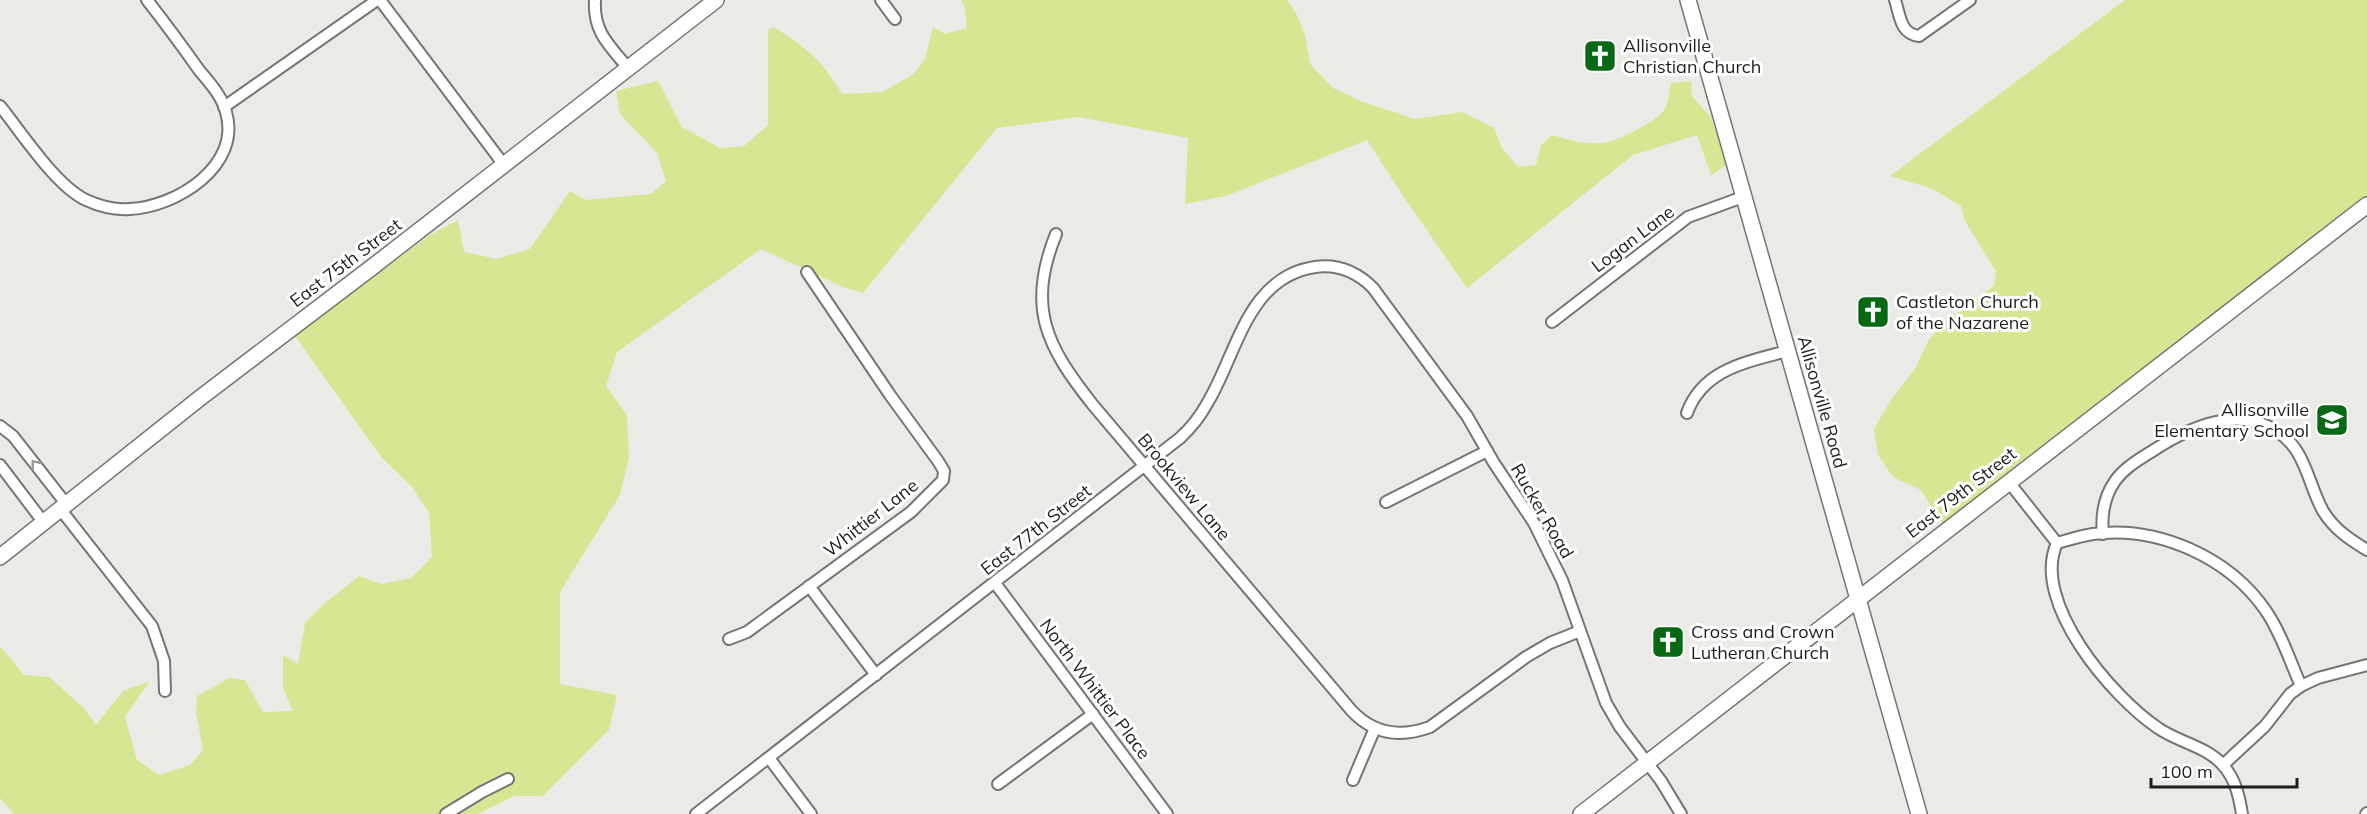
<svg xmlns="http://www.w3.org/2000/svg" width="2367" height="814" font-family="Mulish,sans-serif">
	<rect width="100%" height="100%" fill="#eceae6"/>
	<!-- green -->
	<g fill="#d6e794">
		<path d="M961 0H1287L1297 15 1305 35 1310 64 1333 88 1363 102 1415 119 1462 112 1494 128 1502 148 1518 167 1536 165 1541 145 1552 135C1568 140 1586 145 1603 143 1616 142 1657 121 1664 110 1669 103 1669 92 1671 83L1691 81 1692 96 1711 117 1727 165 1711 175 1697 135 1633 155 1467 288 1403 196 1367 140 1226 196 1185 204 1188 138 1079 117 997 128 863 293 843 287 761 249 617 352 606 386 627 415 629 457 620 495 560 592V684L617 695 609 730 543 796H514L478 814H14L0 798V646L24 675 49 677 83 707 96 725 123 691 150 681 125 717 137 760 159 775 190 765 203 750 196 712 197 696 230 678 245 680 263 712 293 711 283 688V655L298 664 305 623 324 604 359 576 381 584 411 578 432 557 429 513 412 487 381 457 295 336 430 235 458 220 464 252 497 259 530 249 570 191 585 200 651 194 666 181 657 153 620 114 616 91 658 81 682 127 720 148 744 146 768 125V30L774 27C807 49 822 59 842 94L882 92 914 74 925 59 933 27 945 34 967 28 964 4Z"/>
		<path d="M2125 0H2367V201L1942 524 1921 490 1893 477 1878 455 1874 429 1892 398 1915 369 1929 339 1949 320 1990 289 1994 285 1996 272 1965 221 1961 206 1933 189 1890 176Z"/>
	</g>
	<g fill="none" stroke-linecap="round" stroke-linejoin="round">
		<defs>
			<g id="street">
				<path d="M380 0 504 165"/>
				<path d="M595 0C593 32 609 45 628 68"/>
				<path d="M881 0 895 19"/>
				<path d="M1895 0C1900 15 1900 34 1919 36L1970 0"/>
				<path d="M0 106C22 133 55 185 86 200 99 206 115 210 130 209 176 207 242 166 226 112 222 96 209 82 199 70 182 46 165 23 147 0"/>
				<path d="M224 107 377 0"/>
				<path d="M1056 234C1026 308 1047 347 1093 405L1351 710C1373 734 1400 738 1430 727L1526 657 1550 643 1580 631"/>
				<path d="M1552 322 1688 217 1743 197"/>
				<path d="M1687 413C1703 369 1747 362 1787 351"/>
				<path d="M0 426 13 436 67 505"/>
				<path d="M0 465 44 523"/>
				<path d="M2008 481 2057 543"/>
				<path d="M1386 502 1487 451"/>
				<path d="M61 510 152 626 164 661 165 691"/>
				<path d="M2103 534C2101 515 2104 497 2115 481 2125 467 2140 459 2154 450 2190 427 2238 405 2278 432 2306 450 2308 484 2323 511 2334 529 2349 539 2367 550"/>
				<path d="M2057 543C2030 602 2113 698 2158 728 2178 742 2205 746 2222 764 2235 778 2239 795 2242 814"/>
				<path d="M2057 543C2068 540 2080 536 2093 534 2157 525 2229 557 2266 611 2281 633 2290 661 2301 686"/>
				<path d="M995 583 1167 814"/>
				<path d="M809 586 876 675"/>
				<path d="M729 639 747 632 911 512 943 480 944 471 938 461 890 395 807 272"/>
				<path d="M769 758 811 814"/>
				<path d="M2223 765 2265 726 2290 694 2301 686 2318 678 2367 665"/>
				<path d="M1353 780 1375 728"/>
				<path d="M998 784 1093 714"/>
				<path d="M446 814 482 792 508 779"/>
				<path d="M696 814 1180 438C1191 428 1201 415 1208 402 1237 354 1247 277 1315 267 1337 264 1357 272 1373 288L1467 416 1494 463 1534 523 1562 580 1606 703 1620 727 1661 781 1681 814"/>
				<path d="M2366 814 2367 813"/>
			</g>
			<g id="secondary">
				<path d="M1688 0 1919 814"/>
				<path d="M0 557 200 398 371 268 716 0"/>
				<path d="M1581 814 2367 205"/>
			</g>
		</defs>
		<!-- street casing -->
		<use href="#street" stroke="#777571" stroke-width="14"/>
		<!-- secondary casing -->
		<use href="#secondary" stroke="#777571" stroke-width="18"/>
		<!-- street -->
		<use href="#street" stroke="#fff" stroke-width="10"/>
		<!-- secondary -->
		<use href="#secondary" stroke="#fff" stroke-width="15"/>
	</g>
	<!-- one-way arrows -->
	<defs><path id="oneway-chevron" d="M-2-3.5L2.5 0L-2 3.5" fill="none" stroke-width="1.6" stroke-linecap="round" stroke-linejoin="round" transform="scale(1.5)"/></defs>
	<use stroke="#9a9a99" href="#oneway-chevron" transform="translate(35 464) rotate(-128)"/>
	<!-- icons -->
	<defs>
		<symbol id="church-square" viewBox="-11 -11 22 22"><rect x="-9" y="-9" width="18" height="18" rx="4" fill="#076913" stroke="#fff"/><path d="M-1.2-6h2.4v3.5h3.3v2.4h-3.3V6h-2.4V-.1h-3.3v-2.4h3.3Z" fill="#fff"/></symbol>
		<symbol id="school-square" viewBox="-11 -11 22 22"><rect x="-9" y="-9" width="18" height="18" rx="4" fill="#076913" stroke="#fff"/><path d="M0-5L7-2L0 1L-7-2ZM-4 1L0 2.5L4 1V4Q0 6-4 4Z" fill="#fff"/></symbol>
	</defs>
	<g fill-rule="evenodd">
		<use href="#church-square" x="1581" y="37" width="38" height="38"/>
		<use href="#church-square" x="1854" y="293" width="38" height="38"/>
		<use href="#school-square" x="2313" y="401" width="38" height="38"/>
		<use href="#church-square" x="1649" y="623" width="38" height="38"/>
	</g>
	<g text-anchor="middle" stroke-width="6" stroke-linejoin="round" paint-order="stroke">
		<!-- poi labels -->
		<g font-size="18" fill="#1f1e1d" stroke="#fff" text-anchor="start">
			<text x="1623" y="52">Allisonville<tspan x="1623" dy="21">Christian Church</tspan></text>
			<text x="1896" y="308">Castleton Church<tspan x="1896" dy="21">of the Nazarene</tspan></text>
			<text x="2309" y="416" text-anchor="end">Allisonville<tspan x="2309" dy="21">Elementary School</tspan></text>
			<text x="1691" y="638">Cross and Crown<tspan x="1691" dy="21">Lutheran Church</tspan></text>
		</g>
		<!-- street labels -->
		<g font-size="18" fill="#1f1e1d" stroke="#fff">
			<text transform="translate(1633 239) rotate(-37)" y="6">Logan Lane</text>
			<text transform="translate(346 263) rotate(-37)" y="6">East 75th Street</text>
			<text transform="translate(1822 402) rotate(74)" y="6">Allisonville Road</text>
			<text transform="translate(1184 487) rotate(50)" y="6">Brookview Lane</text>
			<text transform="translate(1961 493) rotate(-38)" y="6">East 79th Street</text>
			<text transform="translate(1542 511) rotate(60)" y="6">Rucker Road</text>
			<text transform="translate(871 518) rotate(-38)" y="6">Whittier Lane</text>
			<text transform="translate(1036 530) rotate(-38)" y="6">East 77th Street</text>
			<text transform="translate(1095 689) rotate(53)" y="6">North Whittier Place</text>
		</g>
	</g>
	<!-- scale -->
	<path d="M2151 778v9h146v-9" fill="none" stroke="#1f1e1d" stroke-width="3"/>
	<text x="2160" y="778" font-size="18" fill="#1f1e1d" stroke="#ffffff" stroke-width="4.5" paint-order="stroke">100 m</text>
</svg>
